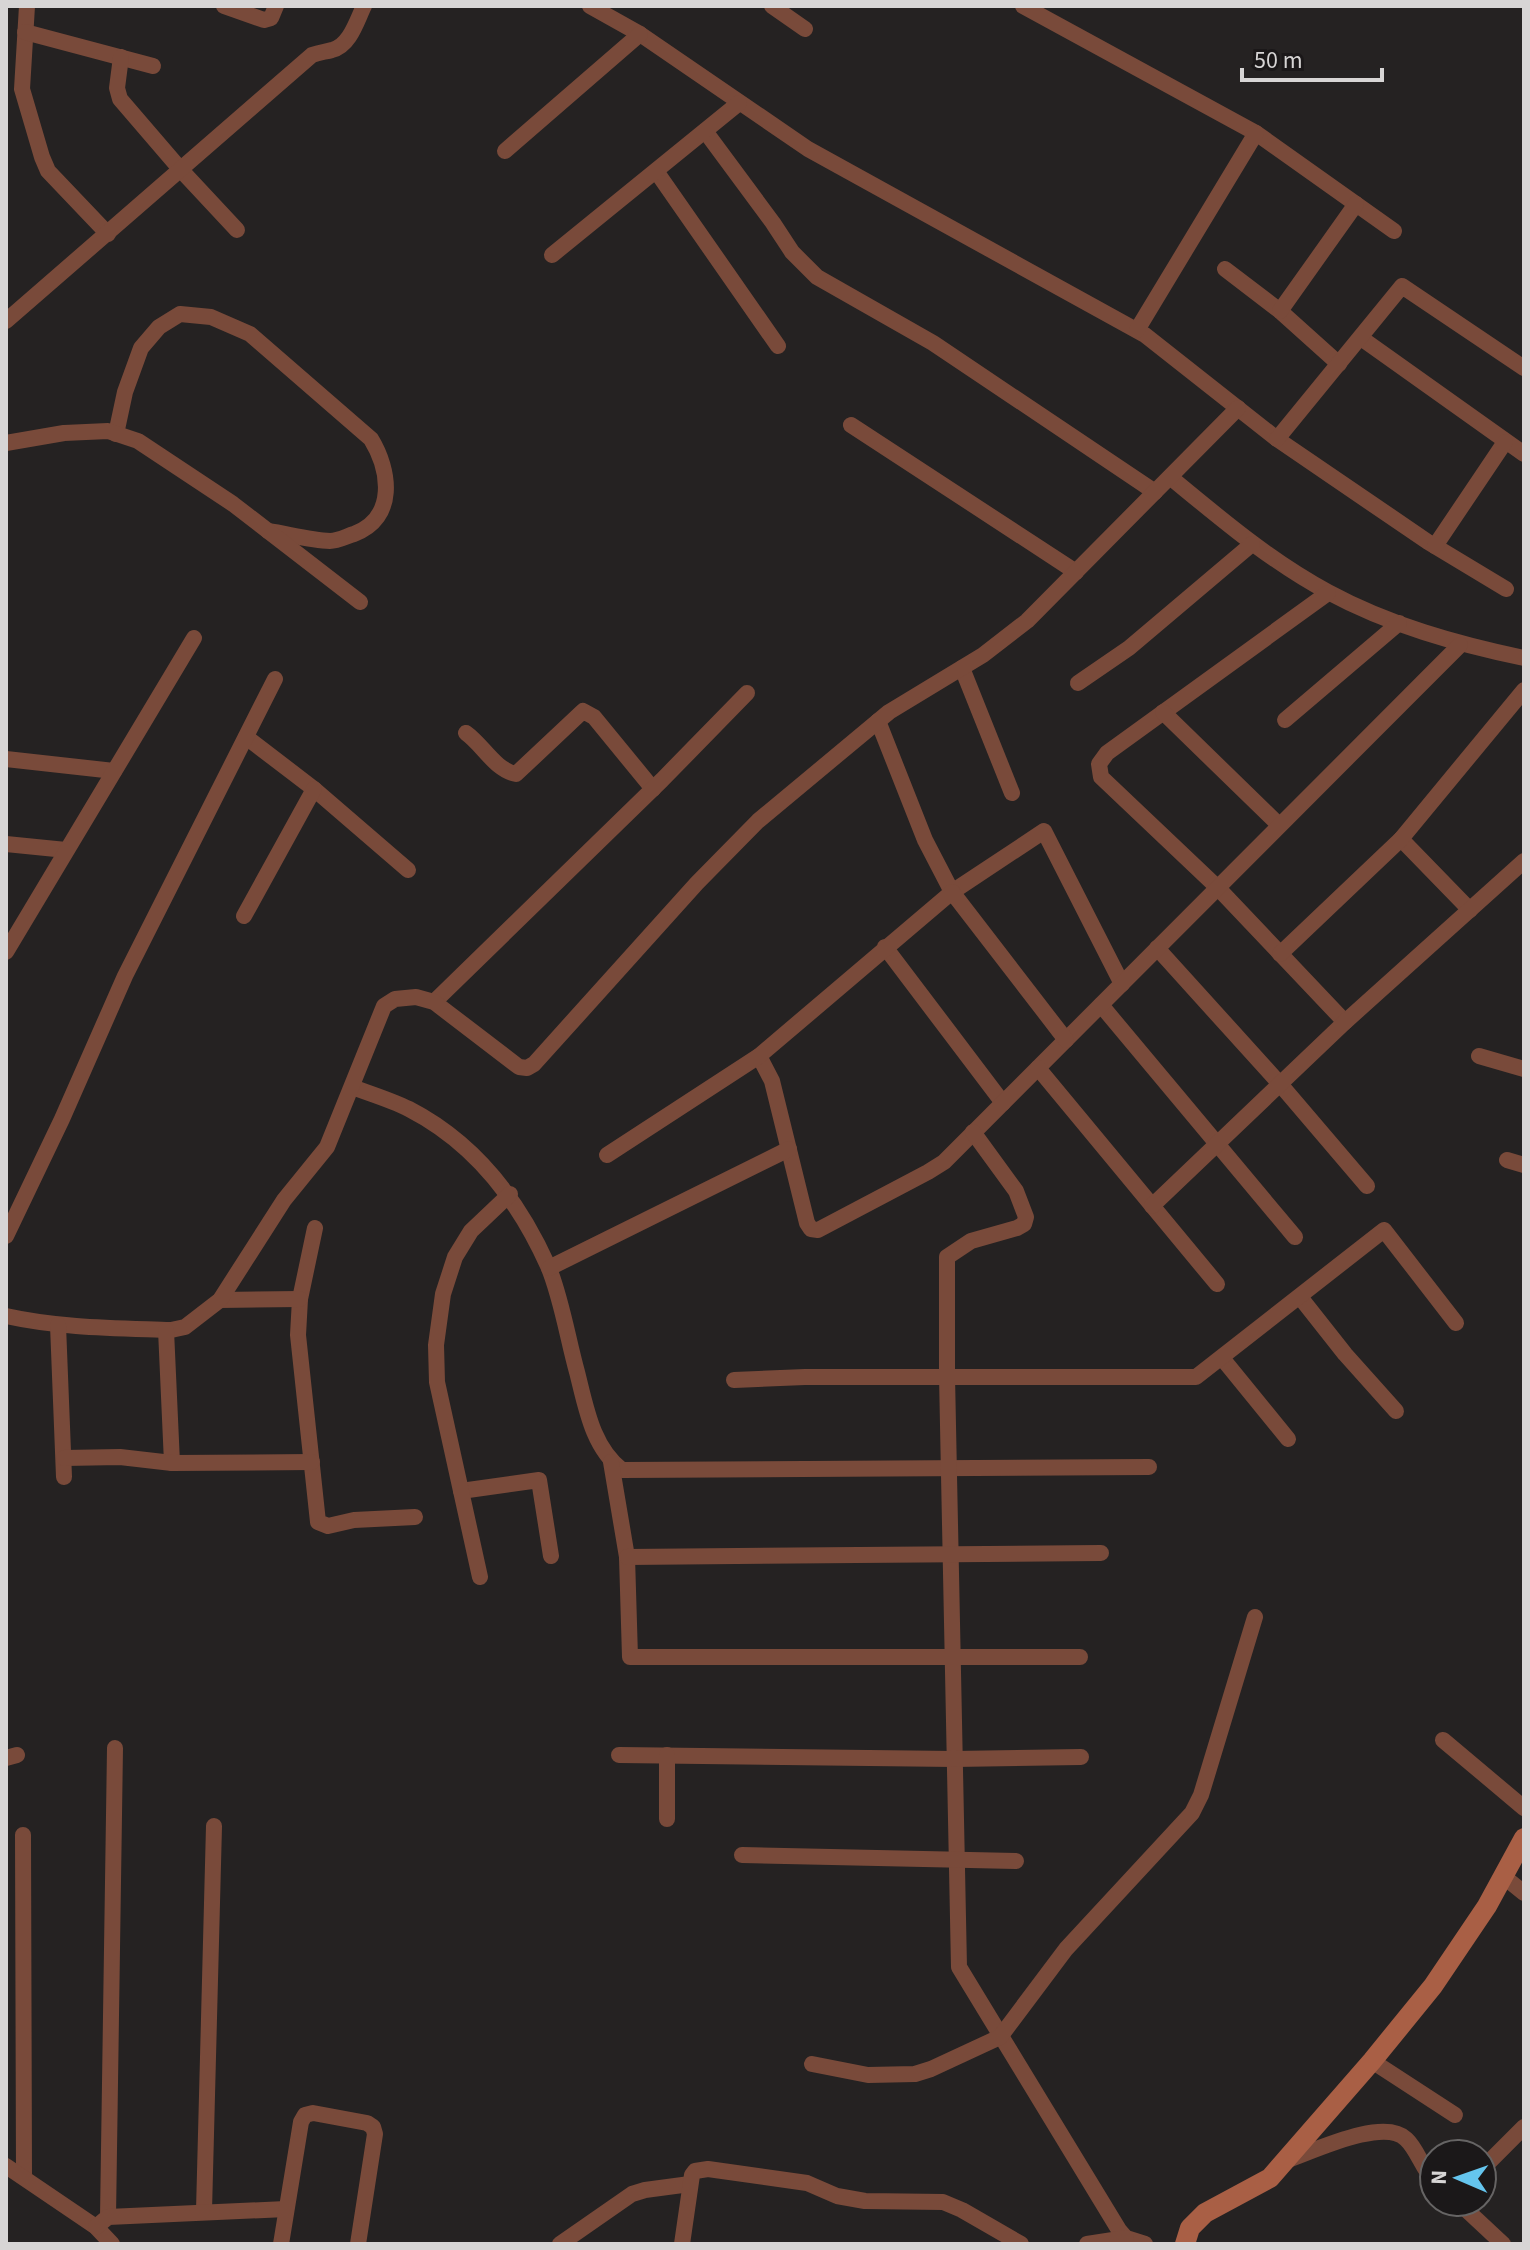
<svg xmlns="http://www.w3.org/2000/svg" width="1530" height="2250" font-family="'Source Sans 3',sans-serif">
	<rect width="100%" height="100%" fill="#252222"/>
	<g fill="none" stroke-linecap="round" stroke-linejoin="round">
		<!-- street -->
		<g stroke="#794a3a" stroke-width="16">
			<path d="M27 6 22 89 42 157 48 171 108 234"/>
			<path d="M224 6 264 20 271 18 276 6"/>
			<path d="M590 6 640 34 808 149 1145 335 1277 439 1428 542 1506 589"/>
			<path d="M772 6 805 29"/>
			<path d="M1023 6 1256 133 1394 231"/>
			<path d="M25 32 153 66"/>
			<path d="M121 57 117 88 120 99 181 170 237 230"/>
			<path d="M705 131 773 223 792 252 817 277 933 343 1155 492"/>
			<path d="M505 151 640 34"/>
			<path d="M656 171 778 346"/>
			<path d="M552 255 739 103"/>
			<path d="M1225 269 1280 311 1339 364"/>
			<path d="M1280 311 1356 204"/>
			<path d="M6 321 312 55C320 52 325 52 332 50 350 46 357 20 364 6"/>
			<path d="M1137 330 1256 133"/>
			<path d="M1361 338 1524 454"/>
			<path d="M851 425 1076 572"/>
			<path d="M116 434 125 392 141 348 159 327 180 314 211 317 250 334 371 439C390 470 397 518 354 534 347 536 338 541 330 541 310 540 288 534 268 531"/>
			<path d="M1277 439 1402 286 1524 368"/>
			<path d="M6 443 64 433 108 431 138 441 233 504 360 602"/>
			<path d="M1170 477C1220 518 1270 561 1328 592 1389 625 1457 644 1524 658"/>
			<path d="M1435 546 1505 442"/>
			<path d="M1328 593 1107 753 1099 764 1101 777 1218 888 1345 1022"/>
			<path d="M962 668 1012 793"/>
			<path d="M1078 683 1129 648 1252 544"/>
			<path d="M1163 712 1279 825"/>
			<path d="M1285 720 1399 623"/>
			<path d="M878 721 925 840 952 892 1044 831 1122 984"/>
			<path d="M466 733C483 745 495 770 516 774L583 711 594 717 653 789"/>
			<path d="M246 737 314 789 408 870"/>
			<path d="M6 759 114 771"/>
			<path d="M1401 839 1470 910"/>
			<path d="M6 844 66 850"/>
			<path d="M244 916 314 789"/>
			<path d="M885 947 1003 1103"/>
			<path d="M1157 948 1280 1084 1367 1186"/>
			<path d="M6 952 194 638"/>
			<path d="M1280 954 1401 839 1524 690"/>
			<path d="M434 1002 662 780 747 693"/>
			<path d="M1101 1005 1295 1237"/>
			<path d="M759 1056 772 1081 807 1223 811 1229 818 1230 928 1172 944 1162 1460 645"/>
			<path d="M1479 1056 1524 1069"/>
			<path d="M1038 1068 1217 1284"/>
			<path d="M352 1087C371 1094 391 1100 409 1109 475 1143 518 1199 548 1266 561 1296 568 1340 577 1372 586 1407 592 1447 622 1470L1149 1467"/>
			<path d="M973 1132 1016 1191 1026 1217 1024 1224 1017 1228 971 1241 947 1257V1376L959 1967 1119 2230 1126 2238 1145 2244"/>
			<path d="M607 1155 759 1056 952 892 1066 1040"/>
			<path d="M1507 1160 1524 1165"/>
			<path d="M1152 1206 1345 1022 1524 861"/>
			<path d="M315 1228 300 1299 298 1335 318 1522 328 1526 354 1520 415 1517"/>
			<path d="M6 1236 62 1119 125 976 275 679"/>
			<path d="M549 1268 789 1149"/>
			<path d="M1300 1297 1345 1354 1396 1411"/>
			<path d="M220 1300 300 1299"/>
			<path d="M6 1316C60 1328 116 1328 171 1330L185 1327 220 1300 284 1200 327 1147 384 1006 395 999 416 997 434 1002 519 1067 527 1068 534 1064 697 883 758 821 889 712 983 655 1027 621 1238 408"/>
			<path d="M58 1325 64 1477"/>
			<path d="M166 1330 172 1463"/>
			<path d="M1222 1358 1288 1439"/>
			<path d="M734 1380 805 1377H1196L1384 1230 1456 1323"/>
			<path d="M64 1458 120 1457 172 1463 312 1462"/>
			<path d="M611 1462 627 1557 630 1657H1080"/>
			<path d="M461 1491 539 1480 551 1556"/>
			<path d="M627 1557 1101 1553"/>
			<path d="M480 1577 437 1382 436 1345 443 1294 455 1257 471 1231 510 1194"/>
			<path d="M1443 1740 1524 1808"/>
			<path d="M619 1755 954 1759 1081 1757"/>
			<path d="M667 1755V1819"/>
			<path d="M6 1758 17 1755"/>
			<path d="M23 1835 24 2176"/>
			<path d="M742 1855 1016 1861"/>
			<path d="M1503 1876 1524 1893"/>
			<path d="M1372 2061 1455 2115"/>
			<path d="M812 2064 868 2075 915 2074 931 2069 1000 2037 1066 1949 1192 1813 1201 1795 1255 1617"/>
			<path d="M1288 2160C1314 2151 1384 2117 1406 2139 1418 2150 1422 2169 1434 2180"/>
			<path d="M6 2166 96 2227 112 2244"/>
			<path d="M1482 2169 1524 2127"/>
			<path d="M1458 2202 1503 2244"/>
			<path d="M204 2211 214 1826"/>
			<path d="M108 2217 115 1748"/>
			<path d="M96 2227 108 2217 286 2209"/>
			<path d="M281 2244 301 2122 305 2115 313 2113 367 2123 373 2127 375 2134 358 2244"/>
			<path d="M560 2244 632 2194 645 2190 690 2184"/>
			<path d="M682 2244 692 2175 695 2171 708 2169 807 2183 837 2196 865 2201 943 2202 962 2210 1021 2244"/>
			<path d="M1087 2244 1126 2238"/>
		</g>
		<!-- secondary -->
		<path stroke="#a95f45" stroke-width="20" d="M1185 2244 1190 2228 1205 2213 1270 2178 1372 2061 1433 1986 1487 1906 1524 1838"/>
	</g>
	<!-- border -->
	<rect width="1530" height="2250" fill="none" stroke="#d7d5d5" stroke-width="16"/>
	<!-- north arrow -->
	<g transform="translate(1458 2178) rotate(272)"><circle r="38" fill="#1b1819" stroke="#666464" stroke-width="2"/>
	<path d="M0-6L14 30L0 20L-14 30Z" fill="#65c5ee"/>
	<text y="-12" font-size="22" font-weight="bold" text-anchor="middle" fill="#d7d5d5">N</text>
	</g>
	<!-- scale -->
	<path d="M1242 68v12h140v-12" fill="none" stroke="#d7d5d5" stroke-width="4"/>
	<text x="1254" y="68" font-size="24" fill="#d7d5d5" stroke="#1b1819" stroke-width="6" paint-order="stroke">50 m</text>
</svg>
